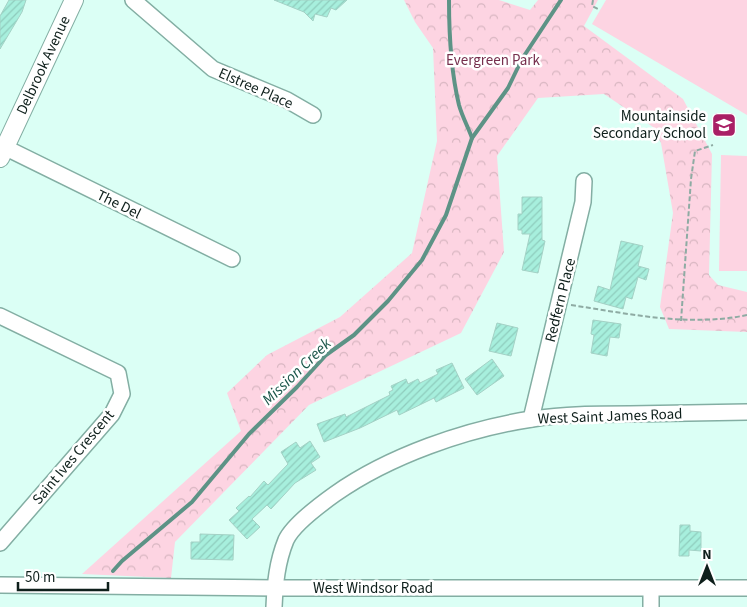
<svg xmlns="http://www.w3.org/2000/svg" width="747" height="607" font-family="'Source Sans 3',sans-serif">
	<defs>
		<pattern id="park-crowns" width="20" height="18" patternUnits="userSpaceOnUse" patternTransform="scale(1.25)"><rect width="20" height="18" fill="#fdd4e2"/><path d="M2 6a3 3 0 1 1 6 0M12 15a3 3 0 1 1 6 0" fill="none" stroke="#d8b6c1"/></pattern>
		<pattern id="building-hatch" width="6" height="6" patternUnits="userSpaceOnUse" patternTransform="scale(1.25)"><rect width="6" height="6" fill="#a7efdd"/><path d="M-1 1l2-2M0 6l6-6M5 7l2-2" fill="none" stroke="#8fccbd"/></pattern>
	</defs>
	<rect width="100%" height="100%" fill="#dbfff5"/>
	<!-- park -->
	<path fill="url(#park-crowns)" d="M404 0H499L530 10 538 0H598L584 26 683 99 712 154 709 275 718 285 747 292V332L669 329 660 307 673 213 661 143 653 127 604 94 538 98 497 156 504 252 461 333 309 405 175 542 171 578 82 574 241 431 227 393 267 355 340 317 412 253 437 141 433 48 415 22Z"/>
	<!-- pitch -->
	<g fill="#fdd4e2">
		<path d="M606 0H747V115L592 24Z"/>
		<path d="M721 155 747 156V271H719Z"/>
	</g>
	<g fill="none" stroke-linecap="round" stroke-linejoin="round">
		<!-- stream -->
		<g stroke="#5d9386" stroke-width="4">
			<path d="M449 0C449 34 451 72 459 105 462 116 468 127 472 138"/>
			<path d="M113 571 122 561 192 502 249 434 297 387 326 355 354 335 388 301 422 260 446 215 472 138 508 88 522 59 561 0"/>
		</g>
	</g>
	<!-- building -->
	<g fill="url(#building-hatch)" stroke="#a4d1c5">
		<path d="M9 0H26L22 12 0 49V16Z"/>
		<path d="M274 0H347L336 10 331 8 327 17 315 14 313 21 304 12Z"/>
		<path d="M522 197H542V240L545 241 538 273 522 270 530 234H522V230H518V214H522Z"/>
		<path d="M621 241 643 246 638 266 649 269 646 280 638 277 632 299 626 297 623 309 594 301 598 286 610 290Z"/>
		<path d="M593 320 621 324 619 338 610 337 607 356 591 353 594 335 591 334Z"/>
		<path d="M497 323 518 328 511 356 489 351Z"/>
		<path d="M492 359 504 376 477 395 465 379Z"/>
		<path d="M452 363 464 388 436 402 434 398 399 415 397 410 360 428 324 442 317 424 345 414 346 417 390 395 389 392 393 390 391 386 406 379 408 384 418 379 420 383 438 374 436 370Z"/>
		<path d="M310 441 320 457 311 463 316 470 295 483 271 509 267 505 252 519 260 527 247 539 229 520 239 511 236 508 249 496 250 497 264 481 268 485 288 464 281 452 296 442 300 448Z"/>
		<path d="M680 525H690V531L701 532V551L689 550V556H679Z"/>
		<path d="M200 534 234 535 233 560 191 559V542H200Z"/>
	</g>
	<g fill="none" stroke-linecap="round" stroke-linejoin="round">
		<defs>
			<g id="minor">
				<path d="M133 0 213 69 287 100 313 115"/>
				<path d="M0 145 232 259"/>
				<path d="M0 316 118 373 122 394 112 414 0 543"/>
				<path d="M531 419 583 202 584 181"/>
				<path d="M0 585 275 588H747"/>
				<path d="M651 589V607"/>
				<path d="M274 607C275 584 277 562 286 540 293 525 321 504 335 494 389 456 466 429 532 419 564 414 597 414 630 414 669 413 708 413 747 412"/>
			</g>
			<path id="tertiary" d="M0 158 74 0"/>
		</defs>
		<!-- minor casing -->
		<use href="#minor" stroke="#83aea3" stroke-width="18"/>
		<!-- tertiary casing -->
		<use href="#tertiary" stroke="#83aea3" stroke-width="20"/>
		<!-- path -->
		<g stroke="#8eaba3" stroke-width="2" stroke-dasharray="5 2.5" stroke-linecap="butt">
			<path d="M593 0 592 6 600 10"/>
			<path d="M571 305C630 314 689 327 747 315"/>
			<path d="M681 321 691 179 695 151 713 145"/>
		</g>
		<!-- minor -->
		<use href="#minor" stroke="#fff" stroke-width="15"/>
		<!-- tertiary -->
		<use href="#tertiary" stroke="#fff" stroke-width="18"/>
	</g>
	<!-- icons -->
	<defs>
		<symbol id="school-square" viewBox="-11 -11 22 22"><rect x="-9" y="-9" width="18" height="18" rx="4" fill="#a92066" stroke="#fff"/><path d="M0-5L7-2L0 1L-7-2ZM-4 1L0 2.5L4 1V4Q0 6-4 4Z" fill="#fff"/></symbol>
	</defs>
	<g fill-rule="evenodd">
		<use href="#school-square" x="710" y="111" width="28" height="28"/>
	</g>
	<g text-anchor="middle" stroke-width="5" stroke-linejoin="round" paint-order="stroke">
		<!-- park labels -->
		<g font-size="15" fill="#762f4d" stroke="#fff">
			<text x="493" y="65">Evergreen Park</text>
		</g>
		<!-- street labels -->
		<g font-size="15" fill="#0e1f1b" stroke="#fff">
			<text transform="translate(43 65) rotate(-65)" y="5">Delbrook Avenue</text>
			<text transform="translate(256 88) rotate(24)" y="5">Elstree Place</text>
			<text transform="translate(119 204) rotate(26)" y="5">The Del</text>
			<text transform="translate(560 300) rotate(-76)" y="5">Redfern Place</text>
			<text transform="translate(610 416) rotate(-2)" y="5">West Saint James Road</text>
			<text transform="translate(73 457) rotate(-50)" y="5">Saint Ives Crescent</text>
			<text x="373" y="593">West Windsor Road</text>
		</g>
		<!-- poi labels -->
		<g font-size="15" fill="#0e1f1b" stroke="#fff" text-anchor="end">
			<text x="706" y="121">Mountainside<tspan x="706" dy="17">Secondary School</tspan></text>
		</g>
		<!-- water labels -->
		<g font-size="16" font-style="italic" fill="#1b564a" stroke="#fff">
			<text transform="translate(296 371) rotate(-44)" y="6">Mission Creek</text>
		</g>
	</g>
	<!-- north arrow -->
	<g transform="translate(707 567)" stroke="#ffffff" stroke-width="4" paint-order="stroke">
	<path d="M0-4L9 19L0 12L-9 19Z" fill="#0e1f1b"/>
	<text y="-8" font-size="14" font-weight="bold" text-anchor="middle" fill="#0e1f1b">N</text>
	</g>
	<!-- scale -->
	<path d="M18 582v8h90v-8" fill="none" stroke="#0e1f1b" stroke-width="2.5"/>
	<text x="25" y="582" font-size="15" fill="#0e1f1b" stroke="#ffffff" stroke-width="4" paint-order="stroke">50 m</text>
</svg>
